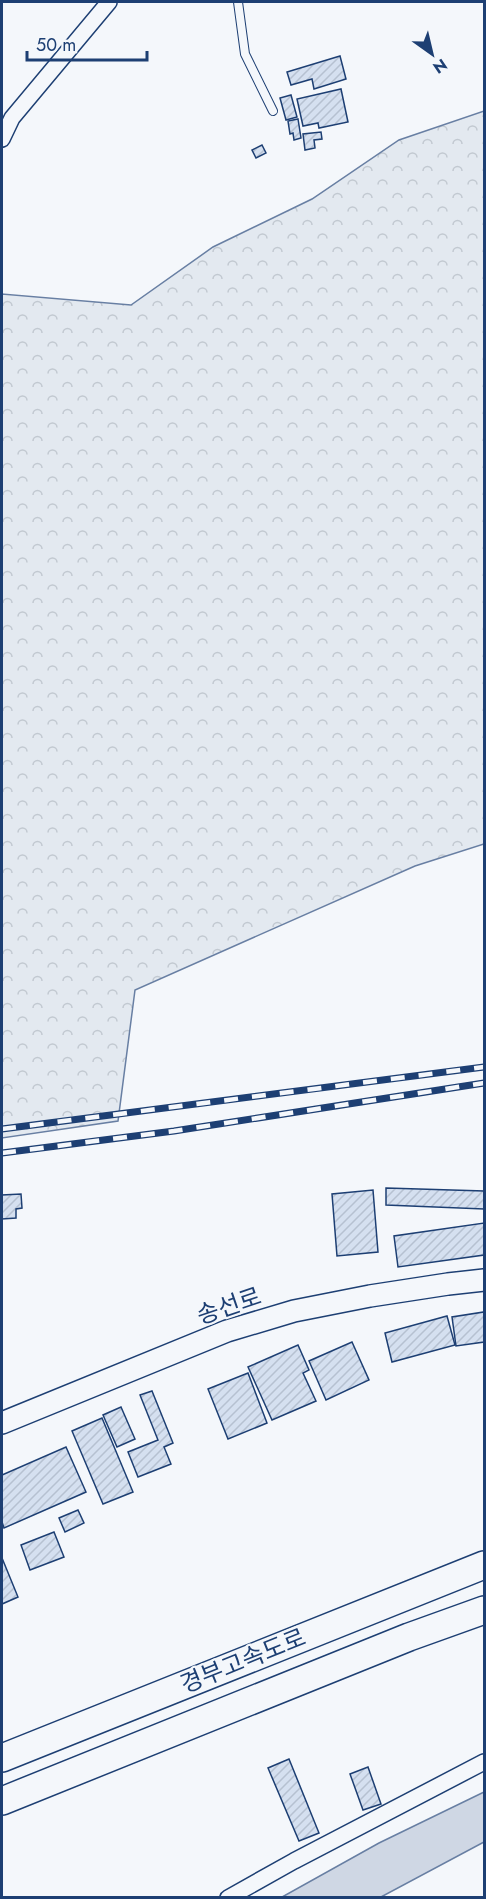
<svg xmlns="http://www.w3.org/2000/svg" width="486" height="1899" font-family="Jost,'Noto Sans KR',sans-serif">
	<defs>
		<pattern id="forest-crowns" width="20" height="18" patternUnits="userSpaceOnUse" patternTransform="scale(1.5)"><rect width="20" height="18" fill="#e3e9f0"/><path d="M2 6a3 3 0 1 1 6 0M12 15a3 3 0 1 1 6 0" fill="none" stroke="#c2c9d1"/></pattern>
		<pattern id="building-hatch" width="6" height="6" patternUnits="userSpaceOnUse" patternTransform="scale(1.5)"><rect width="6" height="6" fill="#d5e0f0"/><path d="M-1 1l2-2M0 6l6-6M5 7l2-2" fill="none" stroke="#b6c1d1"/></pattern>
	</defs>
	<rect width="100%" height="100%" fill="#f4f7fb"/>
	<!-- forest -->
	<path fill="url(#forest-crowns)" stroke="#687fa3" stroke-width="1.5" d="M484 111V844L415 866 135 990 118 1121 2 1138V294L131 305 213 247 312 199 399 140Z"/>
	<!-- water -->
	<path fill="#cfd7e4" stroke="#687fa3" stroke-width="1.5" d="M484 1792V1842L381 1897H282L379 1843Z"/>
	<!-- building -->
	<g fill="url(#building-hatch)" stroke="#1d3f73" stroke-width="1.5">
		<path d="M340 56 346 79 314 89 312 79 291 85 287 72Z"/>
		<path d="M341 89 348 122 319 128 318 123 303 126 297 99Z"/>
		<path d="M291 95 297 117 286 120 280 98Z"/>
		<path d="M298 119 301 138 294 140 293 133 290 134 288 121Z"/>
		<path d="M321 132 322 139 314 140 315 148 305 150 303 134Z"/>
		<path d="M262 145 266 153 256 158 252 150Z"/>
		<path d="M386 1188 484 1191V1209L386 1205Z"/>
		<path d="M373 1190 378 1252 337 1256 332 1194Z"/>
		<path d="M21 1194 22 1208 16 1209V1218L2 1219V1195Z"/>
		<path d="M484 1223V1255L398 1267 394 1236Z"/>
		<path d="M484 1312V1342L456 1346 452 1317Z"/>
		<path d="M447 1316 455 1345 392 1362 385 1333Z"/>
		<path d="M352 1342 369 1380 326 1400 309 1361Z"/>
		<path d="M298 1345 309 1370 303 1373 316 1401 272 1420 248 1367Z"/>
		<path d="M248 1373 267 1423 228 1439 208 1389Z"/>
		<path d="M152 1391 173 1443 164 1447 171 1464 138 1477 128 1452 158 1440 140 1395Z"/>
		<path d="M121 1407 135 1439 117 1447 103 1415Z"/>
		<path d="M102 1418 133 1492 103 1504 72 1431Z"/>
		<path d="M66 1447 86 1492 4 1528 2 1522V1475Z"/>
		<path d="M78 1510 84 1523 65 1532 59 1518Z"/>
		<path d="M54 1532 64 1557 30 1570 21 1545Z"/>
		<path d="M2 1558 18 1597 2 1604Z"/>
		<path d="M289 1759 319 1833 299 1841 268 1768Z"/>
		<path d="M368 1767 381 1804 363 1810 350 1774Z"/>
	</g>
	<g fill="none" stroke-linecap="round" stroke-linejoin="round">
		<defs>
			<path id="lane" d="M238 2 245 54 273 111"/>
			<g id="street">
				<path d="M2 139 12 118 109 2"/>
				<path d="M228 1898 294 1861 484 1762"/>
			</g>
			<path id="secondary" d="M2 1423 227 1331 294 1311 370 1296 448 1284 484 1280"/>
			<g id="highway">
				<path d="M2 1758 484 1565"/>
				<path d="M2 1801 409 1637 484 1610"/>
			</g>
		</defs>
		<!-- lane casing -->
		<use href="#lane" stroke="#1d3f73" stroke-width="10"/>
		<!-- street casing -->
		<use href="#street" stroke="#1d3f73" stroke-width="18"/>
		<!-- secondary casing -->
		<use href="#secondary" stroke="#1d3f73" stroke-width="24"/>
		<!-- highway casing -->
		<use href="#highway" stroke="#1d3f73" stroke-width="30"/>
		<!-- lane -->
		<use href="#lane" stroke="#f4f7fb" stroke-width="8"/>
		<!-- street -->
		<use href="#street" stroke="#f4f7fb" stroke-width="15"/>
		<!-- secondary -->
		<use href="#secondary" stroke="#f4f7fb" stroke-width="21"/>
		<!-- highway -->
		<use href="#highway" stroke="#f4f7fb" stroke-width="27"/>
		<defs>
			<g id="rail">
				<path d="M2 1129 484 1067"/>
				<path d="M2 1153 174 1131 484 1083"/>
			</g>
		</defs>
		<!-- rail casing -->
		<use href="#rail" stroke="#1d3f73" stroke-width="7"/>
		<!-- rail -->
		<use href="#rail" stroke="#f4f7fb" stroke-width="4.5" stroke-dasharray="14" stroke-linecap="butt"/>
	</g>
	<g text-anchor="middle" stroke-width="4.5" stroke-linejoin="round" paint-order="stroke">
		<!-- street labels -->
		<g font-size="24" fill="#1d3f73" stroke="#f4f7fb">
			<text transform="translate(229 1306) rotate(-19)" y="8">송선로</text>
			<text transform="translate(243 1661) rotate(-22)" y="8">경부고속도로</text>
		</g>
	</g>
	<!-- border -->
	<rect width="486" height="1899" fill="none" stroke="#1d3f73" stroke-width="6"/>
	<!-- north arrow -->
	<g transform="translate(432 54) rotate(146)" stroke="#f4f7fb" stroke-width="4.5" paint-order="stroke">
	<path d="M0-4.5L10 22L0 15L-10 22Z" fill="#1d3f73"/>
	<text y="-9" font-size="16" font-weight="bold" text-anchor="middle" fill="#1d3f73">N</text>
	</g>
	<!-- scale -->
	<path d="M27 51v9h120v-9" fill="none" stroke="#1d3f73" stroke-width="3"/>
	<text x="36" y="51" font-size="18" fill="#1d3f73" stroke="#f4f7fb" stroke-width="4.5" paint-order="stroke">50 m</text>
</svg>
